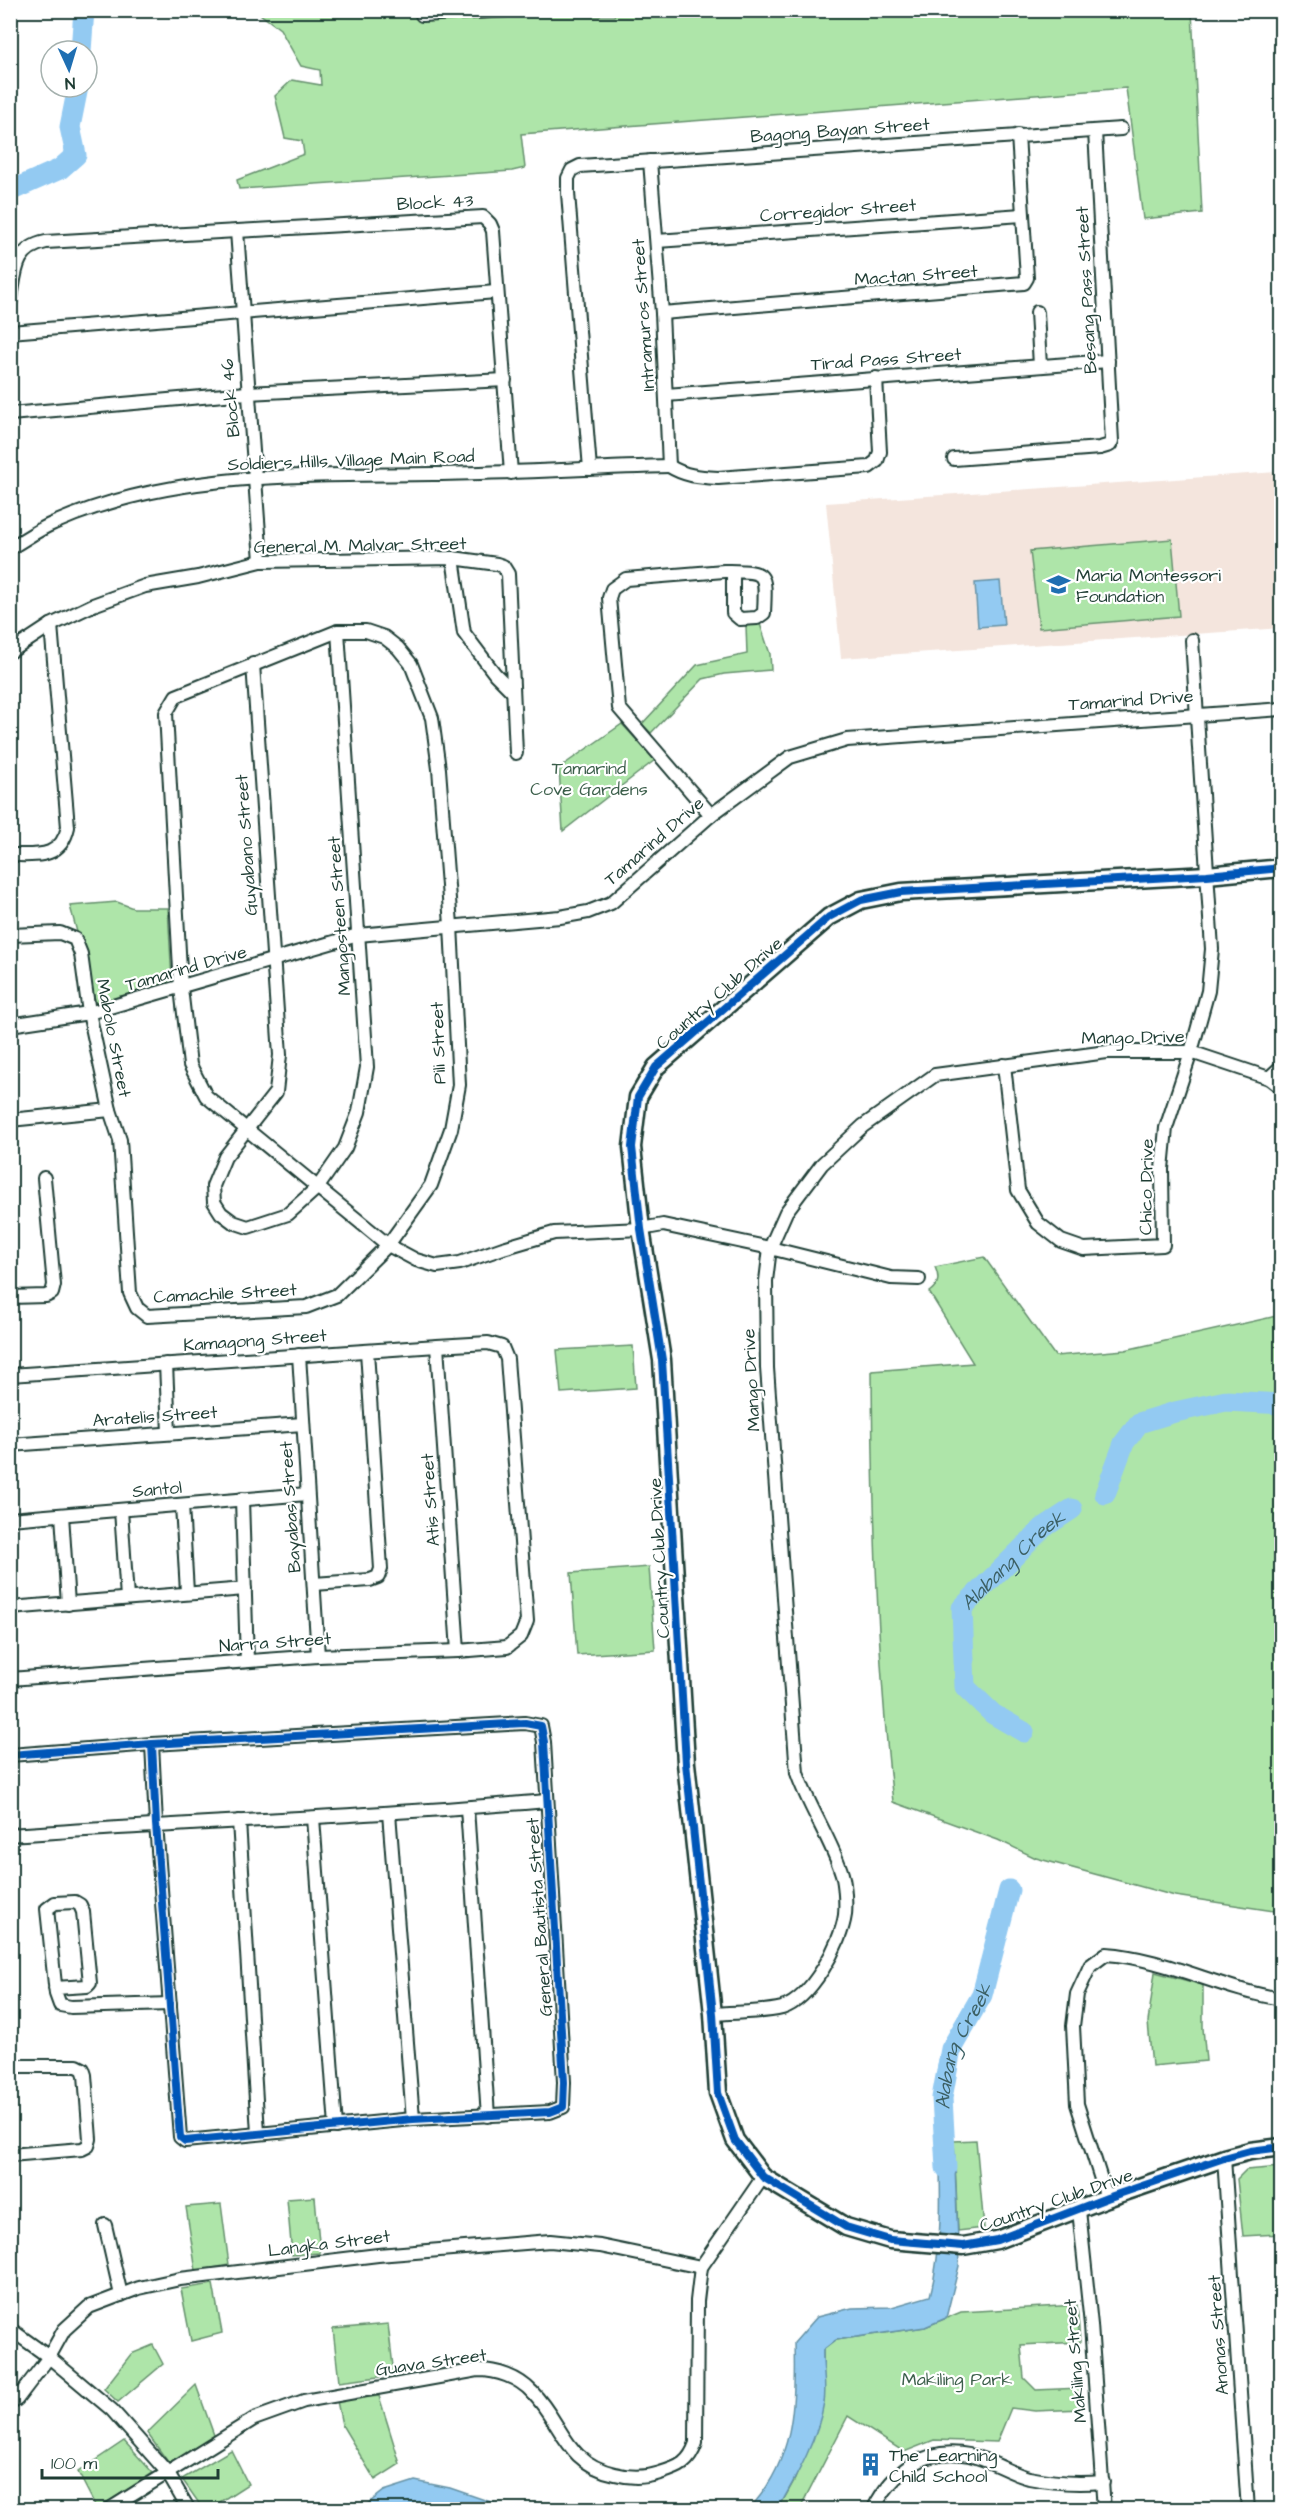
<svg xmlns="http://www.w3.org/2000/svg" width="1292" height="2520" font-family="'Architects Daughter',sans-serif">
	<rect width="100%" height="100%" fill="#fff"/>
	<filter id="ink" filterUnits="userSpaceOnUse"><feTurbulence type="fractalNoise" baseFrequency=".0167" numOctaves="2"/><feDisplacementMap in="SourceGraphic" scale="12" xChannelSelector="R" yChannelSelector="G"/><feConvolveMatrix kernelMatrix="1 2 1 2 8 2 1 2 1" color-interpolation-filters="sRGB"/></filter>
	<g filter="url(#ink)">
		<!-- built -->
		<path fill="#f4e5dd" d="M1277 472 1282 543 1281 628 841 658 826 503Z"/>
		<!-- green -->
		<g fill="#aee5a9" stroke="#66916e" stroke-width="1.5">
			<path d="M585 10 586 16H614L617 10 1192 11 1202 213 1143 219 1126 88 521 134 525 168 512 171 239 189 237 180 304 154 302 141 285 138 275 96 292 80 321 85 320 70 301 66 280 29 260 14 269 11Z"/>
			<path d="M1172 539 1179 616 1039 628 1030 551Z"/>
			<path d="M760 624 770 654 771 670 724 674 703 679 651 733 642 724 697 665 747 654 746 625Z"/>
			<path d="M622 724 655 760 563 831 559 768Z"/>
			<path d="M117 902 133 908H168L172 982 96 1003 70 906Z"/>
			<path d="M984 1257 1055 1356 1125 1350 1281 1315V1912L1175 1896 1036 1858 998 1840 893 1802C877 1659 873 1515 872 1371L973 1363 929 1292C939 1285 940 1278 935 1267Z"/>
			<path d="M633 1346 636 1388 561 1393 557 1350Z"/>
			<path d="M649 1567 655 1650 577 1655 571 1573Z"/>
			<path d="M1155 1972 1203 1985V2028L1206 2061 1152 2066 1148 2022Z"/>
			<path d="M976 2140 984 2228 958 2231 954 2141Z"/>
			<path d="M1281 2167V2234L1243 2236 1237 2179 1246 2170Z"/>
			<path d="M315 2197 320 2253 292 2255 287 2199Z"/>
			<path d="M221 2204 229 2265 196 2271 186 2207Z"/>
			<path d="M213 2284 222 2333 191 2341 181 2289Z"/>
			<path d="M1077 2305 1080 2342 1021 2345 1024 2378 1036 2390 1080 2388 1082 2409 1035 2411 1011 2408 997 2442 934 2440 904 2452 848 2416 800 2509 778 2510 795 2479 824 2401 823 2350 836 2340 925 2327 961 2312Z"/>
			<path d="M388 2324 394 2375 339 2382 333 2329Z"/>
			<path d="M153 2345 163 2364 118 2402 104 2389 131 2354Z"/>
			<path d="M196 2385 215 2438 171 2466 147 2433Z"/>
			<path d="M379 2396 400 2464 375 2480 342 2425 337 2401Z"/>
			<path d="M124 2441 153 2473 97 2509 78 2472Z"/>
			<path d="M231 2450 248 2484 209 2509H203L182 2479Z"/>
		</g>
		<!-- water -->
		<g fill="#93caf2" stroke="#6592a6" stroke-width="1.5">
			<path d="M1000 581 1004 625 978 627 975 583Z"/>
			<path d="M939 2140 954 2141 959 2266 946 2318 925 2327 836 2340 823 2350C822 2367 827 2385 824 2402 818 2439 796 2477 778 2509L748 2510C794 2462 796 2406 794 2343L817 2317 852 2308 892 2307 930 2296C943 2246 941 2191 939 2140Z"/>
			<path d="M415 2481 450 2488 511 2509 444 2510 423 2505 402 2509H361L384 2491Z"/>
		</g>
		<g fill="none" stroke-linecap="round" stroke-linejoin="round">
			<!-- river -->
			<g stroke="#93caf2" stroke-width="21">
				<path d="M81 51 84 10"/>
				<path d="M10 191 60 169 76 155 70 127 78 87"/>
				<path d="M1105 1494 1124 1443 1139 1423 1175 1412 1226 1401 1282 1404"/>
				<path id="s1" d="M1024 1732 993 1714 965 1687 962 1608 1043 1528 1072 1509"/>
				<path id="s2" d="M946 2168 942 2098 951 2049 982 1995 1009 1890"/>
			</g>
			<defs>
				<g id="street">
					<path d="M421 10 422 15 508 10"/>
					<path d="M650 161 662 313 669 466"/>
					<path d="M237 231 261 561"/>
					<path d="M657 241 1022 215"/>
					<path d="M10 304C16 275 12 249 46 242L483 217 490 224 493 231 511 473"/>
					<path d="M1037 312 1040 366"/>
					<path d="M662 313 1024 283 1027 278 1018 135"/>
					<path d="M10 332 496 292"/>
					<path d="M666 395 1108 361"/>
					<path d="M10 414 247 393 505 380"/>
					<path d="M954 459 1100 448 1110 445 1112 441 1095 131"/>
					<path d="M669 466C685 476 699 477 718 478L869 467 877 461 880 452 876 378"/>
					<path d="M590 469 568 193V178L572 170 580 166 1121 129"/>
					<path d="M10 548C24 540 39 529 54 523 173 470 306 476 433 474 512 473 590 468 669 466"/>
					<path d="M453 558 464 633 495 674 513 692"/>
					<path d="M338 631H366L384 637 398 648 411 664 432 718 439 769 451 925 459 1085 451 1129 431 1185 388 1245 206 1096 190 1065 181 988 166 713 176 696Z"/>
					<path d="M10 652 51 625 93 605 145 586 198 577 261 561 453 558 497 564 503 566 508 574 516 753"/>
					<path d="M253 664 280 1055 276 1092 225 1157 213 1186 214 1202 221 1213 233 1222 248 1227 288 1214 318 1187 345 1148 359 1112 367 1067 338 631"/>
					<path d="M711 815 619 708 609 598 612 589 626 579 724 571C767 572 766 570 764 613L757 618 740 619 733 613V572"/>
					<path d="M10 855C37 855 61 859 68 827L51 625"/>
					<path d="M10 935 60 933 75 939 81 954 89 1013 110 1110 120 1140 130 1293 137 1308 147 1316 306 1307 337 1295 388 1245 416 1260 437 1266 460 1263 503 1248 554 1233 641 1229 663 1225 770 1248 891 1278 919 1279"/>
					<path d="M10 1025 89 1013 358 935 560 917 588 912 611 903 711 815 790 757 847 740 1282 709"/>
					<path d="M1004 1065 1018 1190 1038 1223 1061 1241 1084 1249 1163 1245 1162 1169 1166 1128 1191 1052 1208 991 1212 949 1192 640"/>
					<path d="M1269 1078 1282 1066"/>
					<path d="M10 1120 110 1110"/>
					<path d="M10 1297 46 1296 52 1293 54 1285 44 1178"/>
					<path d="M437 1346 458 1651"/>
					<path d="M299 1355 318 1656"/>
					<path d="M166 1364 169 1433"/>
					<path d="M10 1375 437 1346 488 1343 502 1347 507 1359 527 1621 521 1636 507 1647 458 1651 318 1656 10 1679"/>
					<path d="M10 1445 303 1424"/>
					<path d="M242 1499 247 1661"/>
					<path d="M182 1505 187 1592"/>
					<path d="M121 1510 127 1598"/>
					<path d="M62 1515 68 1604"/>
					<path d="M10 1519 307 1494"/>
					<path d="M314 1584 370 1580 378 1577 381 1569 367 1351"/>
					<path d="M10 1608 245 1589"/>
					<path d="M10 1755 152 1744 525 1723 541 1726 544 1742 564 2082 563 2107 550 2112 413 2119 185 2141 180 2137 156 1824 152 1744"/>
					<path d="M467 1808 488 2116"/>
					<path d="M389 1813 413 2119"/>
					<path d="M313 1818 336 2127"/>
					<path d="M239 1821 258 2133"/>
					<path d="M10 1835C189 1822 368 1817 546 1801"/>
					<path d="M55 1988 87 1986 90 1983 83 1912 80 1905 75 1902 55 1903 47 1909 56 1994 60 2005 71 2007 170 2004"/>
					<path d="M713 2014C734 2012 763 2013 782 2008 811 1999 841 1944 845 1915 846 1904 845 1885 842 1874 832 1841 809 1808 797 1773L767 1368 766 1281 770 1248 786 1212 822 1164 863 1126 935 1075 1107 1052H1191L1269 1078 1282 1088"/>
					<path d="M10 2066H77L83 2069 85 2075 90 2139 88 2146 82 2149 10 2155"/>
					<path d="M1224 2158 1248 2510"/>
					<path d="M1107 2198 1077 2104 1073 2026 1077 1994 1090 1966 1106 1954C1166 1958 1222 1990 1282 1999"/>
					<path d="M1079 2210 1091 2325 1104 2510"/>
					<path d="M105 2225 121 2295"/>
					<path d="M10 2329 49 2357 112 2410 167 2472 189 2510"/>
					<path d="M10 2404 17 2399 49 2357 64 2330 89 2307 139 2288 180 2279 378 2255 550 2241 600 2246 701 2267"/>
					<path d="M108 2510 254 2419 304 2401 478 2370C497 2370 518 2377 532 2392 563 2423 564 2463 615 2474 630 2478 645 2478 660 2473 680 2467 689 2463 696 2443L697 2301 701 2267 763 2177"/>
					<path d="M873 2510C892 2472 925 2446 969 2455 989 2459 1009 2473 1029 2478 1054 2483 1077 2484 1103 2482"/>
				</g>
				<path id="secondary" d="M1282 868 1207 875 901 892 861 900 829 917 656 1067 638 1097 632 1147 641 1229 662 1360 686 1763 713 2014 718 2093 735 2140 763 2177 846 2227 890 2240 963 2246 997 2240 1107 2198 1224 2158 1250 2151 1282 2147"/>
			</defs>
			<!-- street casing -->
			<use href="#street" stroke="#1f3d34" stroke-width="16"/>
			<!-- secondary casing -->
			<use href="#secondary" stroke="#1f3d34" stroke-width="21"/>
			<!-- street -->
			<use href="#street" stroke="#fff" stroke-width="12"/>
			<!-- secondary -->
			<use href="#secondary" stroke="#fff" stroke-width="16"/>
			<defs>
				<g id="cycleway">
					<path d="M1282 868 1207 875 901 892 861 900 829 917 656 1067 638 1097 632 1147 641 1229 662 1360 686 1763 713 2014 718 2093 735 2140 763 2177 846 2227 890 2240 963 2246 997 2240 1107 2198 1224 2158 1250 2151 1282 2147"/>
					<path d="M10 1755 152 1744 525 1723 541 1726 544 1742 564 2082 563 2107 550 2112 413 2119 185 2141 180 2137 156 1824 152 1744"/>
				</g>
			</defs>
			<!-- cycleway casing -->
			<use href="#cycleway" stroke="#fff" stroke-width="11"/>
			<!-- cycleway -->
			<use href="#cycleway" stroke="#0057b8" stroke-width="8"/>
		</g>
	</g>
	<!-- icons -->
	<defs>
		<symbol id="school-bare" viewBox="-9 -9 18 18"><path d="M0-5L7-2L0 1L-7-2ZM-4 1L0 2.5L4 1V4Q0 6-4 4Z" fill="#1f6fb2" stroke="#fff" stroke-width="2.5" paint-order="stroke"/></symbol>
		<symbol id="building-bare" viewBox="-9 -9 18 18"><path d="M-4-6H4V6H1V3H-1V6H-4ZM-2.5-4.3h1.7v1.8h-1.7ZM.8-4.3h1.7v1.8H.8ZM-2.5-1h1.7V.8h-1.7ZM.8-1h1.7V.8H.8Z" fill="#1f6fb2" stroke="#fff" stroke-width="2.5" paint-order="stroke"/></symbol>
	</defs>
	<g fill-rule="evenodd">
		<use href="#school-bare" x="1042" y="568" width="33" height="33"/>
		<use href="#building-bare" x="854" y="2448" width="33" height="33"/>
	</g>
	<g text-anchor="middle" stroke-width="4.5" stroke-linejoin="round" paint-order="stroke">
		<!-- street labels -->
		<g font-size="18" fill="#1f3d34" stroke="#fff">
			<text transform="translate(840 130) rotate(-4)" y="6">Bagong Bayan Street</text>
			<text transform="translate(435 202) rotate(-3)" y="6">Block 43</text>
			<text transform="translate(838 210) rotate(-4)" y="6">Corregidor Street</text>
			<text transform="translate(916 275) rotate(-4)" y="6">Mactan Street</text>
			<text transform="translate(1086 290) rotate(-93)" y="6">Besang Pass Street</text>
			<text transform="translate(643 315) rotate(-94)" y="6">Intramuros Street</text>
			<text transform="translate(886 359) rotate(-4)" y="6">Tirad Pass Street</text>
			<text transform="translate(230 398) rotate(-95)" y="6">Block 46</text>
			<text transform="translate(351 460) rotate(-2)" y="6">Soldiers Hills Village Main Road</text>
			<text transform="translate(360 545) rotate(-1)" y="6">General M. Malvar Street</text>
			<text transform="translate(1131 700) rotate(-4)" y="6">Tamarind Drive</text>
			<text transform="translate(654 841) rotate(-41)" y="6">Tamarind Drive</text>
			<text transform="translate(246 845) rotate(-94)" y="6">Guyabano Street</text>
			<text transform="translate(339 916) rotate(-94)" y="6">Mangosteen Street</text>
			<text transform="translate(186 968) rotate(-16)" y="6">Tamarind Drive</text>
			<text transform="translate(719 993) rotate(-41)" y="6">Country Club Drive</text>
			<text transform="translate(1133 1037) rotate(-1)" y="6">Mango Drive</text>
			<text transform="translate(114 1038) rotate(79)" y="6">Mabolo Street</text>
			<text transform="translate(438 1043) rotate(-92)" y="6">Pili Street</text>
			<text transform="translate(1146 1187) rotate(-89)" y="6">Chico Drive</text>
			<text transform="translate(225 1293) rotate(-3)" y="6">Camachile Street</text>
			<text transform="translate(255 1340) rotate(-4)" y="6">Kamagong Street</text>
			<text transform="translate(751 1380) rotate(-93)" y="6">Mango Drive</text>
			<text transform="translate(155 1416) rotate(-4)" y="6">Aratelis Street</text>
			<text transform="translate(157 1489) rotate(-5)" y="6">Santol</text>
			<text transform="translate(430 1500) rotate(-94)" y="6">Atis Street</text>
			<text transform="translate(290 1507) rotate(-94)" y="6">Bayabas Street</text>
			<text transform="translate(659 1558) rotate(-93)" y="6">Country Club Drive</text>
			<text transform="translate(275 1642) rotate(-4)" y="6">Narra Street</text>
			<text transform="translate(539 1917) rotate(-94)" y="6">General Bautista Street</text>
			<text transform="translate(1056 2200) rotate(-19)" y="6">Country Club Drive</text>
			<text transform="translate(329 2243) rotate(-7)" y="6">Langka Street</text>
			<text transform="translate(1218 2335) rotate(-94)" y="6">Anonas Street</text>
			<text transform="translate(1075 2361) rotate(-95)" y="6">Makiling Street</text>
			<text transform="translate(431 2362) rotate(-8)" y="6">Guava Street</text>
		</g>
		<!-- poi labels -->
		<g font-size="18" fill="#1f3d34" stroke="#fff" text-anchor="start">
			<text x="1076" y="581">Maria Montessori<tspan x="1076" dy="21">Foundation</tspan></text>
			<text x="889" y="2461">The Learning<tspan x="889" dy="21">Child School</tspan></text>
		</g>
		<!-- park labels -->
		<g font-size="18" fill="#3c5f4b" stroke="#fff">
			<text x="589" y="774">Tamarind<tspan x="589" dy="21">Cove Gardens</tspan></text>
			<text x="957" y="2385">Makiling Park</text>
		</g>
		<!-- water labels -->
		<g font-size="20" font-style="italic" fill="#3c6064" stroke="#fff">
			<text dy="7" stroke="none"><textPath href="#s1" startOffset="224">Alabang Creek</textPath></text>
			<text dy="7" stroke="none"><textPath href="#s2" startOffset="126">Alabang Creek</textPath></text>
		</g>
	</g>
	<!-- margin -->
	<rect width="1292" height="2520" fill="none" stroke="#fff" stroke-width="36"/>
	<rect x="18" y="18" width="1256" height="2484" fill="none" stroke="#1f3d34" stroke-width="2" filter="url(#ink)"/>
	<!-- north arrow -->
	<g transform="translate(69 69) rotate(176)"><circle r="28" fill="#ffffff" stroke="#a5b1ae" stroke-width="1.5"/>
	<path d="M0-4.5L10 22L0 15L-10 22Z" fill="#1f6fb2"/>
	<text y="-9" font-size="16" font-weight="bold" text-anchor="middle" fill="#1f3d34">N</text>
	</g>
	<!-- scale -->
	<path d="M42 2469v9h176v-9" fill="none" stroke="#1f3d34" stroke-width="3"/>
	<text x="51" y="2469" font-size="18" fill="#1f3d34" stroke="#ffffff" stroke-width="4.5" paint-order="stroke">100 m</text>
</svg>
